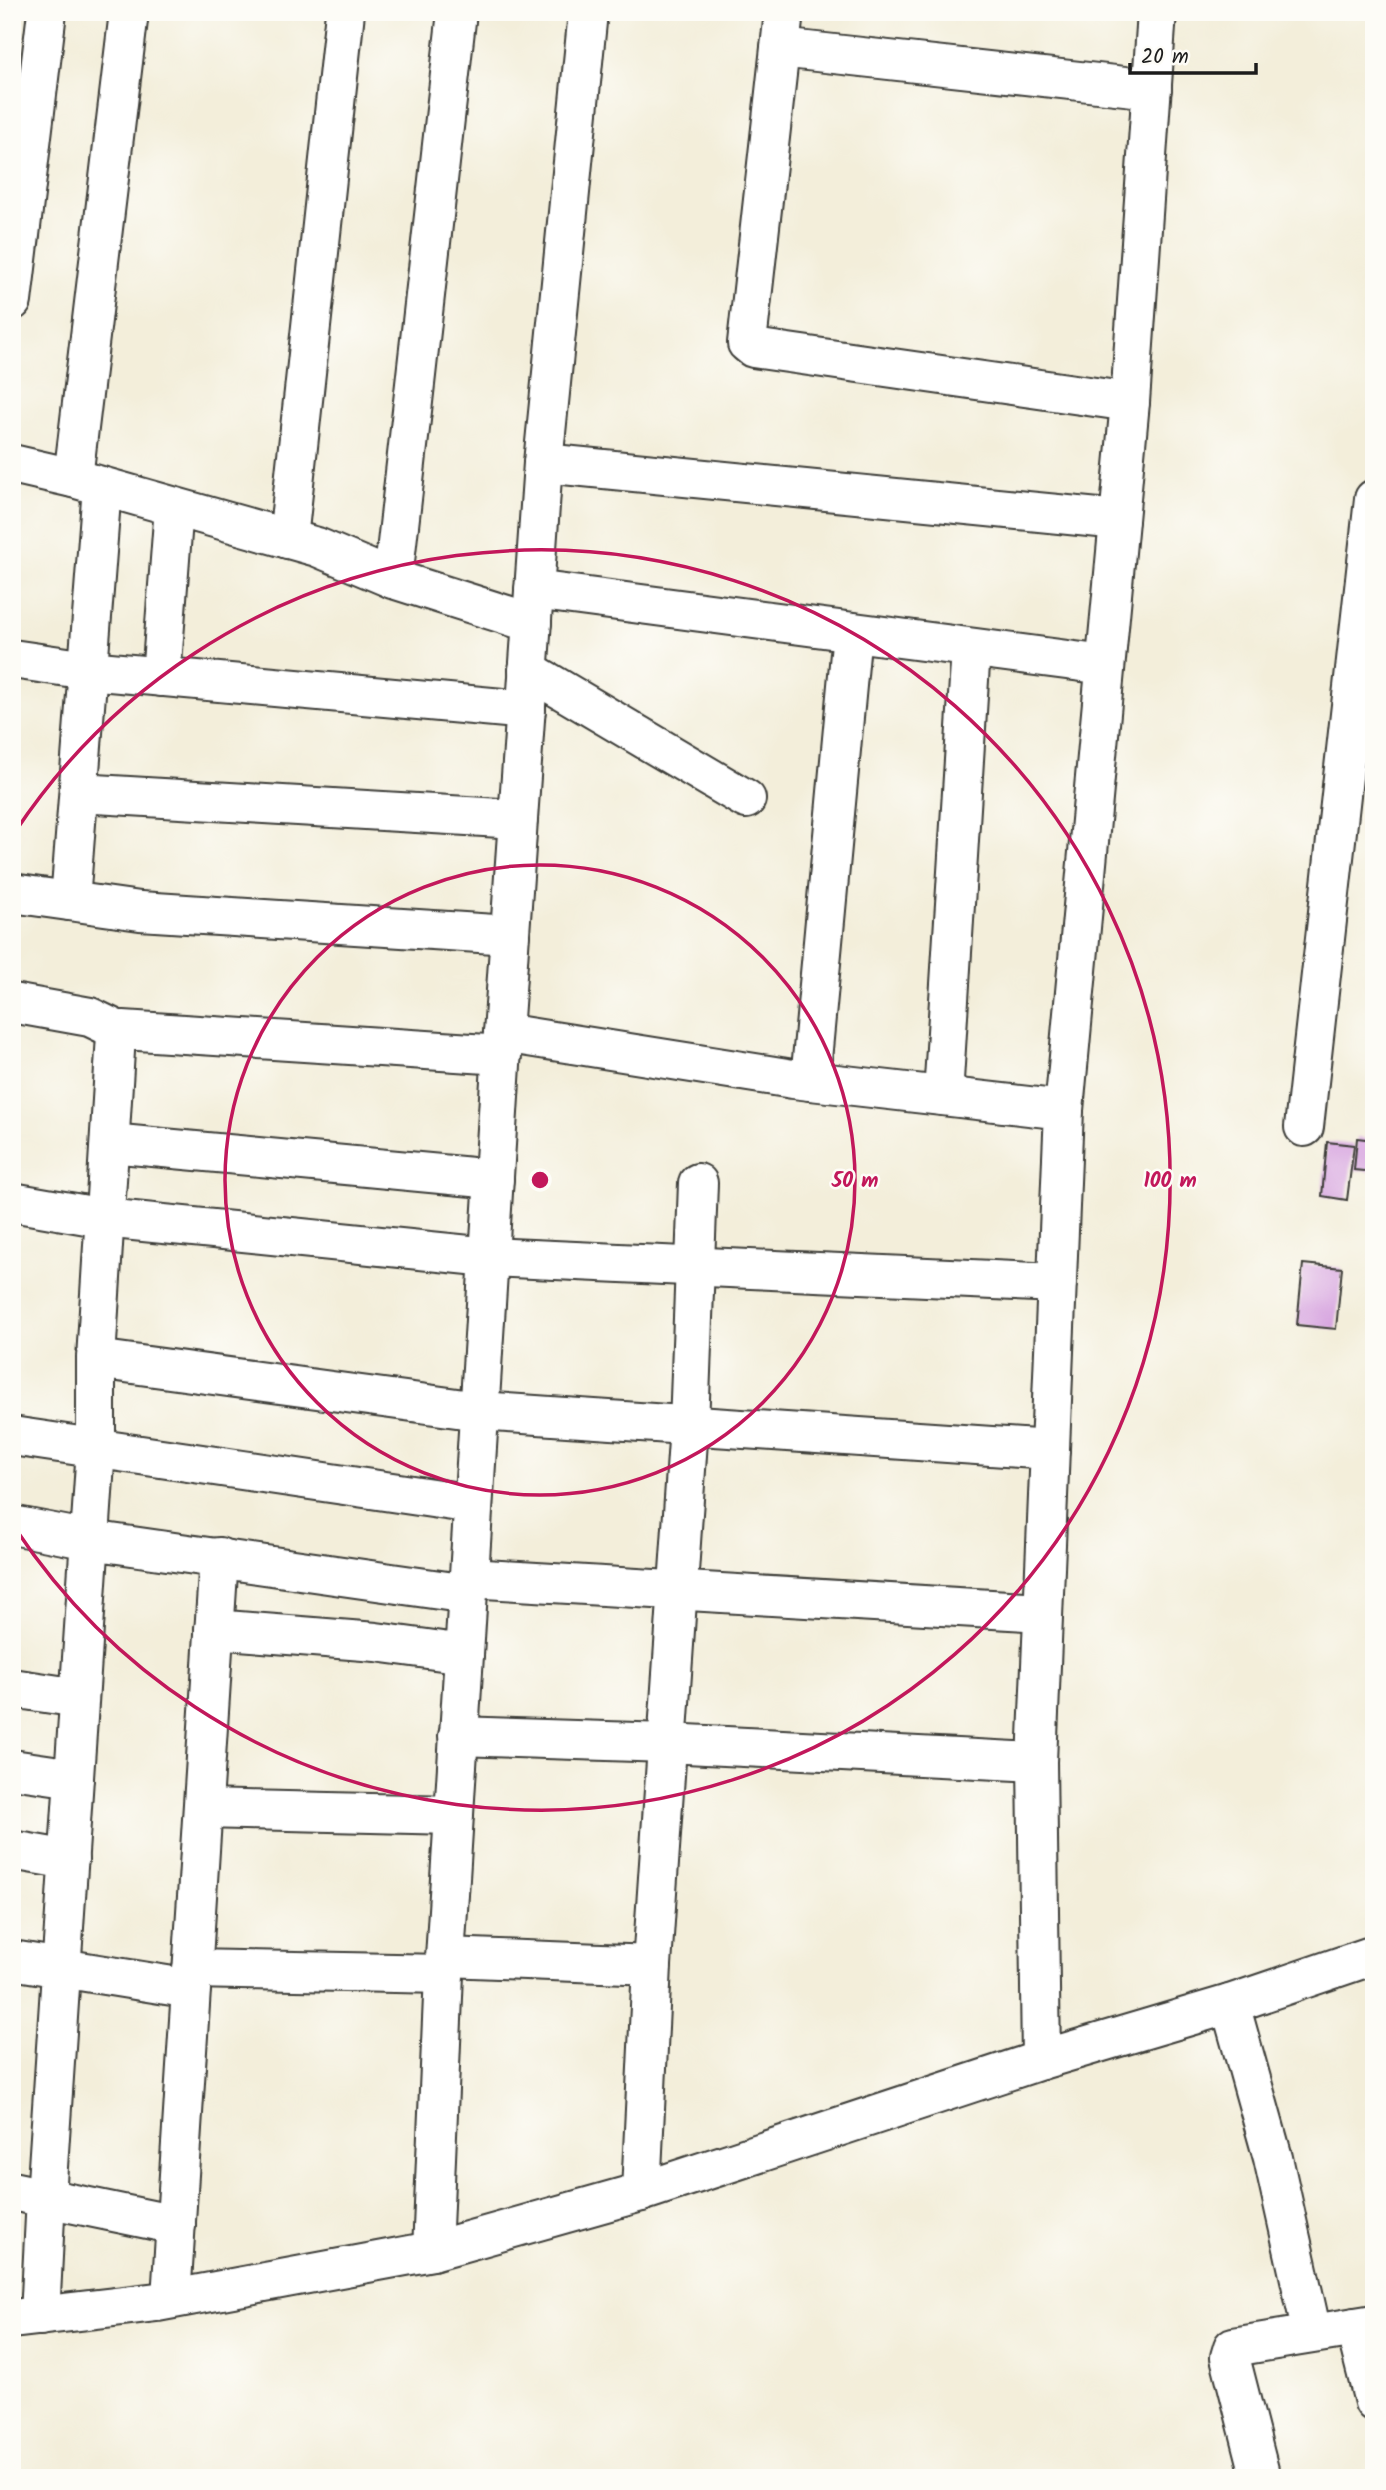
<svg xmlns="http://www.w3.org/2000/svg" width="1386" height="2490" font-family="Kalam,sans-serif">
	<rect width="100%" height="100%" fill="#fdfcf7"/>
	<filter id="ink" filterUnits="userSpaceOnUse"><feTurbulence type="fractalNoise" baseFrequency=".0143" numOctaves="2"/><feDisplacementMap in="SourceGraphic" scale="14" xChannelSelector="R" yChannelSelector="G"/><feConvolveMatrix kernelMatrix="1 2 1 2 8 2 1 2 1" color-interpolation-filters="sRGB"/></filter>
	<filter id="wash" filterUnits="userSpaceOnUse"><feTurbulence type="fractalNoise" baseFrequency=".00686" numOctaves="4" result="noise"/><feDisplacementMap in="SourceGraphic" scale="28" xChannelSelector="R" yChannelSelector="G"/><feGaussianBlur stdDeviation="1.57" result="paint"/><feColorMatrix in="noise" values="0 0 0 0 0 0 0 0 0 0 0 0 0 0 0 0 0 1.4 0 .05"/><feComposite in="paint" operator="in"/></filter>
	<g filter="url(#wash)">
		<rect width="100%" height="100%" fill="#f3eeda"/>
		<g id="blocks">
			<!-- building -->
			<g fill="#d6a2df">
				<path d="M1357 1138 1374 1140V1172L1354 1170Z"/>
				<path d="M1327 1142 1354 1145 1347 1200 1322 1196Z"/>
				<path d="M1303 1264 1342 1268 1336 1329 1297 1325Z"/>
			</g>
		</g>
	</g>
	<g filter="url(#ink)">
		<use href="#blocks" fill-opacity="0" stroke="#3c3c38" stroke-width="2"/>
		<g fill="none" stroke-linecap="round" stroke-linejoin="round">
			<defs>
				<g id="minor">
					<path d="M784 12 747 343 753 348 1130 402"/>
					<path d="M780 48 1152 89"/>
					<path d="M12 301 47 12"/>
					<path d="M543 463 1119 520"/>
					<path d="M12 464 73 478 317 547 393 579 532 623"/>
					<path d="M73 478 129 12"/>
					<path d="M288 539 345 12"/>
					<path d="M393 579 457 12"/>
					<path d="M534 590 1105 665"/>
					<path d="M12 659 88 670 526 710"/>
					<path d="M528 670 746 799"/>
					<path d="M161 677 174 507"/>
					<path d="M79 793 518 819"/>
					<path d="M12 893 140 911 510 935"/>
					<path d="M70 901 102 487"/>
					<path d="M12 1003 90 1017 119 1031"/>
					<path d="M503 1033 793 1079 1064 1110"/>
					<path d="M810 1081 852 632"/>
					<path d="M943 1096 971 648"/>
					<path d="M1304 1127 1374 499"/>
					<path d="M110 1143 494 1179"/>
					<path d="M12 1202 104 1218 489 1257 1057 1283"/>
					<path d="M96 1359 479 1411 1050 1450"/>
					<path d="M12 1436 473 1504"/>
					<path d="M12 1525 90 1540 468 1594"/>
					<path d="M468 1578 1043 1612"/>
					<path d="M214 1629 376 1642 464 1654"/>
					<path d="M12 1688 79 1698"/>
					<path d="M458 1736 667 1743 1037 1762"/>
					<path d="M12 1769 74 1778"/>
					<path d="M203 1809 454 1815"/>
					<path d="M12 1850 69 1860"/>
					<path d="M446 1957 652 1965"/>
					<path d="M12 1960 191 1989"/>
					<path d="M192 1969 444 1974"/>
					<path d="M1230 2004 1273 2158 1312 2333"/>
					<path d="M1041 2060 1037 1762 1064 1110 1130 402 1157 12"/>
					<path d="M12 2191 176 2225"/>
					<path d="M641 2192 652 1965 689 1426 698 1183"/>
					<path d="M432 2251 444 1974 503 1033 543 463 588 12"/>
					<path d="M171 2298 219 1557"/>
					<path d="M40 2316 46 2197 96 1448V1359L116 1035 123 1030 502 1055"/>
					<path d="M12 2319 157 2302 432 2251 641 2192 1041 2060 1230 2004 1374 1955"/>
					<path d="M1355 2327 1374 2402"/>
					<path d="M1261 2478 1230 2357 1233 2347 1374 2324"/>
				</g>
			</defs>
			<!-- minor casing -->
			<use href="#minor" stroke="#3c3c38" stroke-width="42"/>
			<!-- minor -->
			<use href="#minor" stroke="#fff" stroke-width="38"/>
		</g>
	</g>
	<!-- distance rings -->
	<g fill="none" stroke="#c2185b" stroke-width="3.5">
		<circle cx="540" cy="1180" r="315"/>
		<path d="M15 832A630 630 0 1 1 15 1528"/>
	</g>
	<circle cx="540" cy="1180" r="10" fill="#c2185b" stroke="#fdfcf7" stroke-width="3.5"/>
	<g font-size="21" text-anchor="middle" font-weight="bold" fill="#c2185b" stroke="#fdfcf7" stroke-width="5" stroke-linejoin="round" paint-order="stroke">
		<text x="855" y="1187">50 m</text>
		<text x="1170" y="1187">100 m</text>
	</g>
	<!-- margin -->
	<rect width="1386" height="2490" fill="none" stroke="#fdfcf7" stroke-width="42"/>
	<!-- scale -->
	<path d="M1130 63v10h126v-10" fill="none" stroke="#1c1c1c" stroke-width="3.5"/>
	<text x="1141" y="63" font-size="21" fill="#1c1c1c" stroke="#fdfcf7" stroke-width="5" paint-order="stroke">20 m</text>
</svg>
